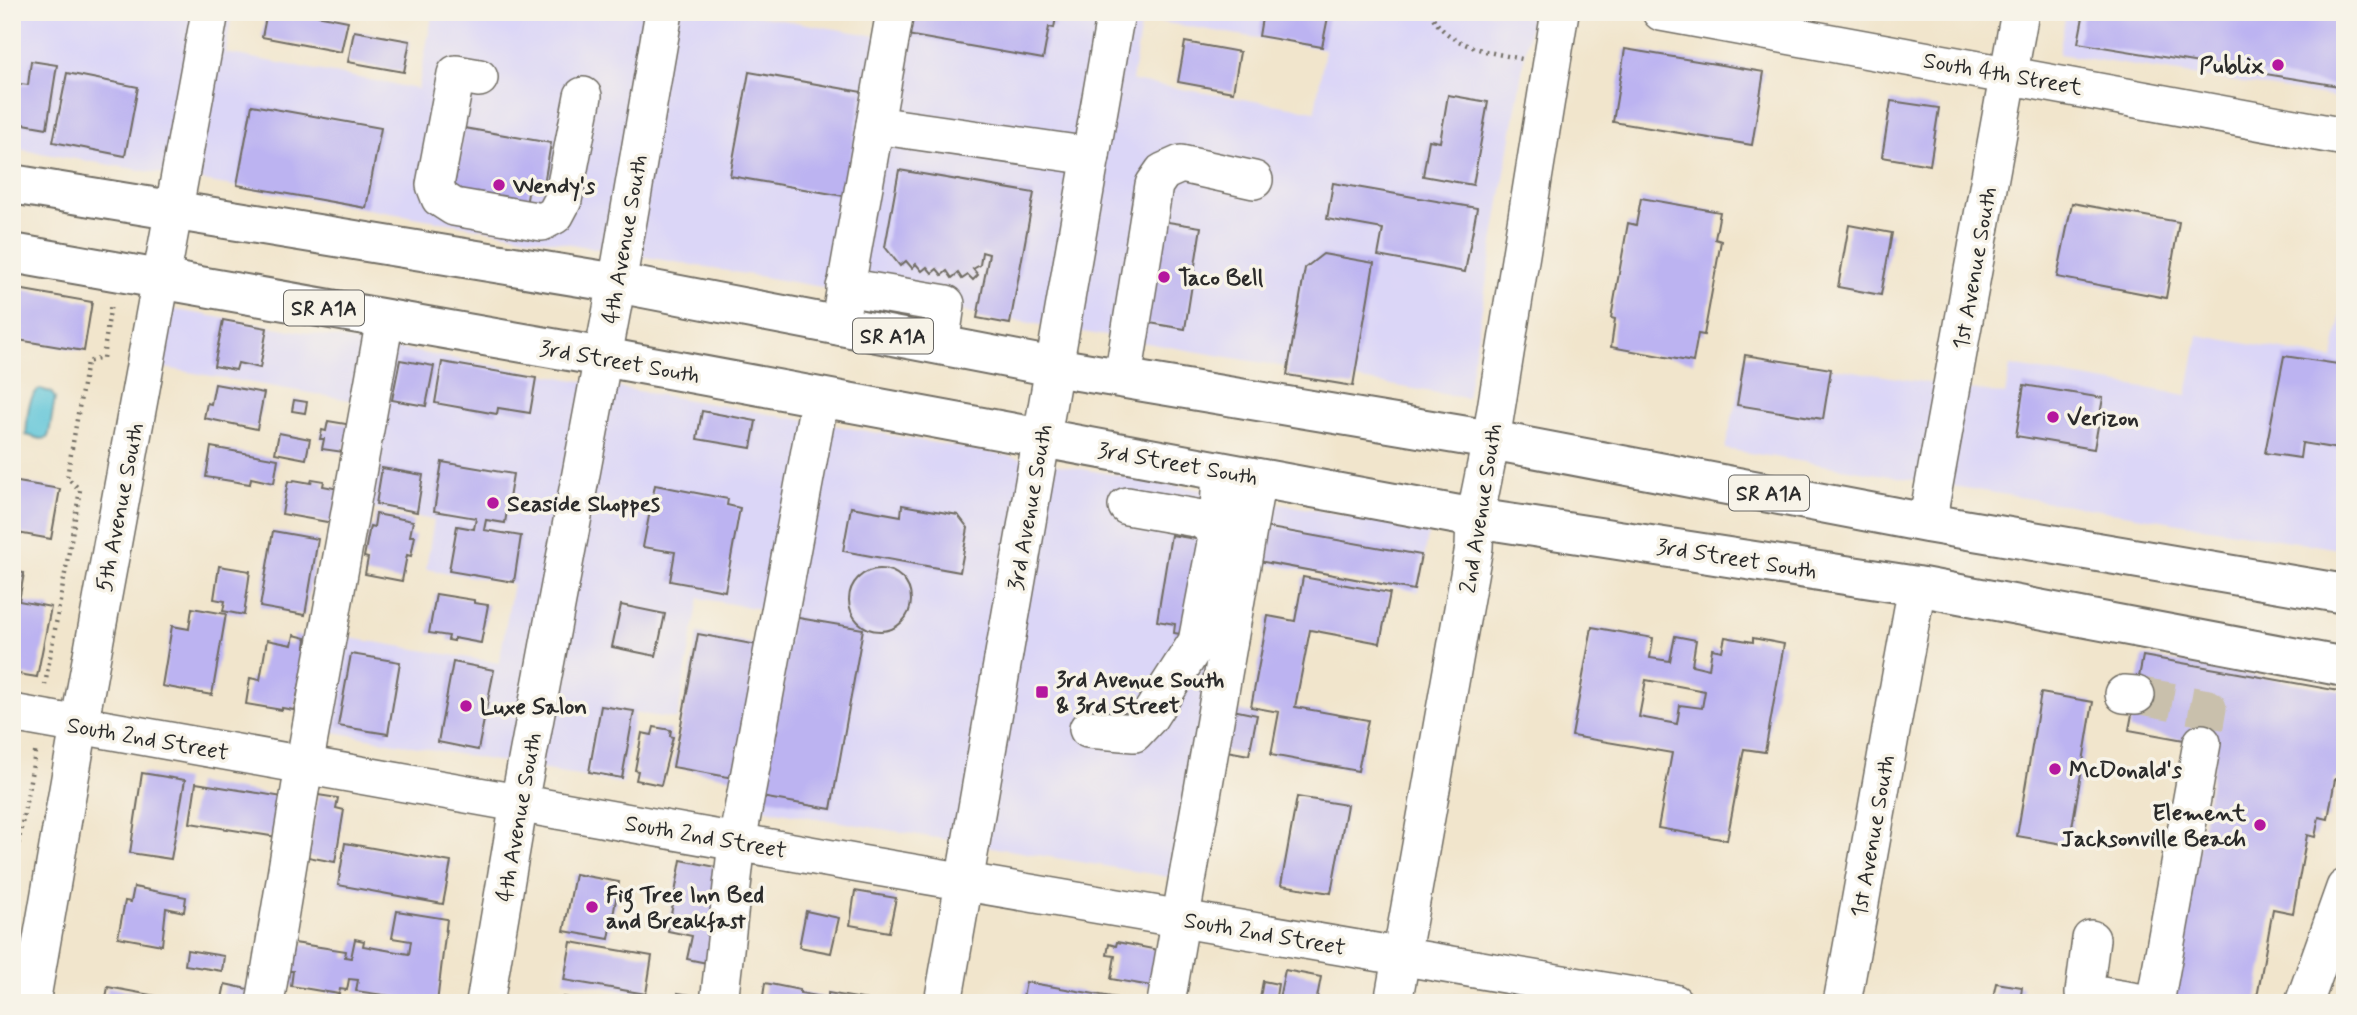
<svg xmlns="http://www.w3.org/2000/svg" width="2357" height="1015" font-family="Mynerve,sans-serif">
	<rect width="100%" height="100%" fill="#f7f3e8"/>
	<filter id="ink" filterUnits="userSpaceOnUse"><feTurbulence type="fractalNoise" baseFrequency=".0143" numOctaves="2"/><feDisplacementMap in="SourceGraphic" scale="14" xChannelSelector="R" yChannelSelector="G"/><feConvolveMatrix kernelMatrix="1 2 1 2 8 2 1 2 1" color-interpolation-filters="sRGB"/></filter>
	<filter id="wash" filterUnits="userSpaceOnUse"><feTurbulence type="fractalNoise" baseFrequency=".00686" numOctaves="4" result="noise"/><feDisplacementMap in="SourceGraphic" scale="28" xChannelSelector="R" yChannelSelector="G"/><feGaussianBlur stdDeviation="1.57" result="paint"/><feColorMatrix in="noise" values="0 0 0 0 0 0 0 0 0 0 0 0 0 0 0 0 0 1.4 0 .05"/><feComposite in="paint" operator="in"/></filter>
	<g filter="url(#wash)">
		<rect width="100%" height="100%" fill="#f1e5cc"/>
		<!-- built -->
		<g fill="#dbd6f7" fill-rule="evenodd">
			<path d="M12 12H232L226 53 418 89 433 12H736L877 36 882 12H1532L1467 398 12 148ZM1142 19 1325 49 1315 111 1132 81Z"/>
			<path d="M2066 12H2345V99L2059 54Z"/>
			<path d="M2345 290V550L1725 449 1747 354 2005 395 2010 366 2187 395 2198 335 2333 359Z"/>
			<path d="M160 307 1429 530 1418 592 1232 558 1176 878 739 805 776 612 699 598 677 719 635 713 623 784 318 729 338 636 499 663 513 584 426 569 434 520 362 507 379 405 148 365Z"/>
		</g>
		<!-- water -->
		<path fill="#5bc4d8" stroke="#437882" stroke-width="2" d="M40 389 51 392 55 398 49 434 47 438 41 439 26 435C28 420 26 397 40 389Z"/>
		<g id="blocks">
			<!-- building -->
			<g fill="#bcb3f1" fill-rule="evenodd">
				<path d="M267 12H301L348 21 341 52 262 37Z"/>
				<path d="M912 12H1057L1054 28 1049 27 1043 59 907 35Z"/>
				<path d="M1263 12H1329L1322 47 1259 36Z"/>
				<path d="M2084 12H2345V87L2078 43Z"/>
				<path d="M354 31 410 41 404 72 348 62Z"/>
				<path d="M1185 42 1240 52 1233 92 1178 82Z"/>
				<path d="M1625 49 1764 72 1752 145 1613 122Z"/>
				<path d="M31 61 57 65 47 128 12 122V83L28 85Z"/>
				<path d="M749 72 862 92 844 196 730 176Z"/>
				<path d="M67 73 138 87 125 156 53 142Z"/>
				<path d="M1448 95 1488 102 1473 185 1423 176 1429 140 1440 142Z"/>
				<path d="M1891 101 1939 108 1930 165 1882 157Z"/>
				<path d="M252 105 381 128 366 208 237 185Z"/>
				<path d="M464 128 551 143 544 184 530 182 526 205 453 192Z"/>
				<path d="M899 170 1034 193 1010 324 977 318 989 254 982 252 980 265 973 269 978 275 973 280 968 275 962 279 958 273 952 278 947 271 942 275 937 269 932 273 927 267 922 271 916 264 912 268 906 261 900 266 885 247Z"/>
				<path d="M1333 183 1477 208 1465 272 1378 256 1383 229 1327 219Z"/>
				<path d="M1641 198 1720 212 1715 239 1721 241 1704 335 1698 334 1693 362 1611 347 1615 319 1611 318 1628 223 1636 225Z"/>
				<path d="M2072 203 2179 222 2166 298 2057 277Z"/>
				<path d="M1155 220 1201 227 1185 329 1138 321Z"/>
				<path d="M1849 225 1892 233 1881 295 1838 287Z"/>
				<path d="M1323 254 1374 263 1353 386 1287 375 1305 268Z"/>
				<path d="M12 288 92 302 84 351 12 339Z"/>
				<path d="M223 320 267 328 260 368 238 363 236 370 214 366Z"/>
				<path d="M1745 355 1831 369 1823 419 1737 405Z"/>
				<path d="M2284 356 2345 365V450L2302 443 2300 458 2265 453Z"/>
				<path d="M400 360 434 366 426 406 392 400Z"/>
				<path d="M442 362 536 378 530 413 498 408 497 414 435 403Z"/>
				<path d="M215 384 264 393 257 429 204 418 207 403 211 404Z"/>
				<path d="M2024 385 2103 398 2094 449 2016 436Z"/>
				<path d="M294 400 307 402 305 413 292 411Z"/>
				<path d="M702 411 756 421 751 448 697 439Z"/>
				<path d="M328 421 352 425 343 452 322 449 324 439H320L322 430 326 431Z"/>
				<path d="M279 433 310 439 306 459 275 453Z"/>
				<path d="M211 447 278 459 274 483 251 478 250 484 206 477Z"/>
				<path d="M442 462 513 474 505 523 486 520 484 530 521 536 514 582 449 571 457 526 474 529 476 518 434 511Z"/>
				<path d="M382 468 423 475 417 512 376 504Z"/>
				<path d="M312 479 324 481 323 486 339 489 333 523 282 514 288 481 293 482 294 480 311 483Z"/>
				<path d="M12 481 60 489 51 539 12 532Z"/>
				<path d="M655 485 728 499 727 505 740 508 725 591 670 581 675 552 643 547Z"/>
				<path d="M902 505 958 515 968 528 960 572 843 551 851 507 901 516Z"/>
				<path d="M376 514 413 521 410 536H415L411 556 407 555 402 581 365 574 368 558 364 557 370 526 374 527Z"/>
				<path d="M1254 525 1421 555 1414 590 1248 559Z"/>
				<path d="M273 531 318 539 305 615 260 607Z"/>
				<path d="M1171 535 1208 541 1192 636 1174 633 1175 624 1157 621Z"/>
				<path d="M219 566 250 571 244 615 223 611 225 601 214 599Z"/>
				<circle cx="880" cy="600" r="31"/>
				<path d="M12 571 24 573 19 601 51 607 37 677 12 673Z"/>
				<path d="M1303 577 1390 593 1380 643 1310 630 1295 707 1368 720 1358 771 1271 755 1279 712 1251 707 1268 616 1295 621Z"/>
				<path d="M436 594 474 600V603L488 605 481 643 454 638V641L448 640 449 636 429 633Z"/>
				<path d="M621 605 665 614 656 656 612 647Z"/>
				<path d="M192 608 226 614 212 695 162 686 172 626 189 629Z"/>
				<path d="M793 617 863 629 831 809 761 797Z"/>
				<path d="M1592 627 1653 638 1650 658 1670 661 1675 636 1696 640 1692 665 1709 669 1712 649 1722 651 1725 637 1753 642V638L1784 644 1765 752 1744 749 1727 840 1658 828 1672 753 1572 736ZM1646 680 1705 691 1702 708 1680 705 1677 724 1639 717Z"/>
				<path d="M698 634 763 646 739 779 673 767Z"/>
				<path d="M294 635 306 638 305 647H308L294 710 282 708V710L246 704 250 678 260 680 267 640 292 645Z"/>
				<path d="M351 654 400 662 388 734 338 726Z"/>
				<path d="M2143 656 2345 692 2344 767H2340L2338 779H2335L2328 819 2319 817 2315 837 2307 835 2293 913 2273 909 2256 1003H2171L2217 746 2129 730Z"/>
				<path d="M453 662 494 670 478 750 438 742Z"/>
				<path d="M2041 693 2093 702 2069 845 2017 836Z"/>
				<path d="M601 706 634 711 622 778 589 772Z"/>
				<path d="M1228 709 1257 715 1249 755 1221 750Z"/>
				<path d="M654 727 671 730 670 736 673 737 661 785 636 780 638 771 635 770 642 733 652 735Z"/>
				<path d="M142 773 185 780 171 859 130 853Z"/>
				<path d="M196 783 289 798 283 838 190 823Z"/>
				<path d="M318 795 338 798 336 808 344 810 335 862 308 857Z"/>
				<path d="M1297 797 1347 805 1331 893 1281 885Z"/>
				<path d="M345 843 451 862 443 904 338 885Z"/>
				<path d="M681 860 721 868 717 965 687 959 692 936 668 931Z"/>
				<path d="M575 874 619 882 609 939 564 931Z"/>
				<path d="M134 887 186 897 184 912 166 908 162 945 118 937 125 901 131 902Z"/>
				<path d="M855 891 896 898 889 932 850 925Z"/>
				<path d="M397 911 447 919 437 1003 356 991 358 980 349 979 347 990 340 989 339 994 291 986 293 971H289L294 943 346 951 345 957 351 958 355 939 364 941 363 946 409 954 411 941 392 938Z"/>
				<path d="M806 911 839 918 831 953 799 947Z"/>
				<path d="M571 942 652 956 646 994 564 980Z"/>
				<path d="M1117 942 1158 950 1151 986 1111 979 1115 956 1107 955 1109 944 1116 946Z"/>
				<path d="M187 950 224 956 222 971 185 965Z"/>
				<path d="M1285 970 1321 977 1316 1003H1278Z"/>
				<path d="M1263 981 1278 984 1275 1003H1259Z"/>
				<path d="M1026 982 1135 1001V1003H1022Z"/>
				<path d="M765 983 800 990V993L828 998V993L868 1000 867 1003H762Z"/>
				<path d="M1996 983 2022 987 2020 1003 1992 1002Z"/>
				<path d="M225 984 252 990 250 1003H221Z"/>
				<path d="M108 987 183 1001V1003H105Z"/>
				<path d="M678 993 704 997 703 1003H677Z"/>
				<path d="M563 997 585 1001V1003H562Z"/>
			</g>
		</g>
	</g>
	<g filter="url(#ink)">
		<use href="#blocks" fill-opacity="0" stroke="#706c63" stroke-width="2"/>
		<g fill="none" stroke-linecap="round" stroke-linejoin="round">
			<!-- minor-tunnel -->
			<path stroke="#c9c0ac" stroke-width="37" stroke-dasharray="37 18" stroke-linecap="butt" d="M2136 695 2208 708 2202 743"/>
			<defs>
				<g id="minor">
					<path d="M1661 12 2345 137"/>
					<path d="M479 78 456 74 435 185 440 198 454 207 542 222 555 215 563 200 583 96"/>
					<path d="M875 125 1091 156"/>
					<path d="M845 287 946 304 940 345"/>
					<path d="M839 326 895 12"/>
					<path d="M1123 378 1154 185 1163 172 1181 164 1254 180"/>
					<path d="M1127 506 1201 519 1218 532"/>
					<path d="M1927 523 2020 12"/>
					<path d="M2124 694 2136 695"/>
					<path d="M12 713 860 864 1674 1003"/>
					<path d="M1088 729 1134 733 1149 717 1197 642 1218 532 1221 471"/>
					<path d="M2091 939 2084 993 2144 1003"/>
					<path d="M31 1003 79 726 210 12"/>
					<path d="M265 1003 304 766 385 319"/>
					<path d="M485 1003 519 803 621 261 664 12"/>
					<path d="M719 1003 737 842 820 397"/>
					<path d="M943 1003 1116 12"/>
					<path d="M1166 1003 1257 478"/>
					<path d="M1393 1003 1474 547 1475 518 1491 440 1560 12"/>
					<path d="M1842 1003 1917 586"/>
					<path d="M2155 1003 2202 743"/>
					<path d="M2304 1003 2345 888"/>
				</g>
				<g id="major">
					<path d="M12 184 617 283 1054 367 1491 440 1927 523 2345 594"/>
					<path d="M12 253 603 357 1475 518 1917 586 2345 667"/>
				</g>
			</defs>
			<!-- minor casing -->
			<use href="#minor" stroke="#706c63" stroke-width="40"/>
			<!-- major casing -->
			<use href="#major" stroke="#706c63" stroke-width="42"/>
			<!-- path -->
			<g stroke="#706c63" stroke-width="4.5" stroke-dasharray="2 5" stroke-linecap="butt">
				<path d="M1430 12C1446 47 1489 52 1522 59"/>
				<path d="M45 685 80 490 67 477 87 362 103 358 111 303"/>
				<path d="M12 878 36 748"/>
			</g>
			<!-- minor -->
			<use href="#minor" stroke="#fff" stroke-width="37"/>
			<!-- major -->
			<use href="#major" stroke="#fff" stroke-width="38"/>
		</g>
	</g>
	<!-- markers -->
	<g fill="#b5179e" stroke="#f7f3e8" stroke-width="2.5">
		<circle cx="2278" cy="65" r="7"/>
		<circle cx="499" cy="185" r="7"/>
		<circle cx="1164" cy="277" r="7"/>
		<circle cx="2053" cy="417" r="7"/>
		<circle cx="493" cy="503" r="7"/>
		<rect x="1035" y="685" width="14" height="14" rx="3.5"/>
		<circle cx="466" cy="706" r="7"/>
		<circle cx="2055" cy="769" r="7"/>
		<circle cx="2260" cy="825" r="7"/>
		<circle cx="592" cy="907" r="7"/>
	</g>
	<g text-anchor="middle" stroke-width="7" stroke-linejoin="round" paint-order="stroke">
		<!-- shield labels -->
		<g fill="#f7f3e8" stroke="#686764" stroke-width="2">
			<rect x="284" y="290.5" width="80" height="35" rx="5"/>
			<rect x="853" y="318.5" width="80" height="35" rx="5"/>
			<rect x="1729" y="475.5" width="80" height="35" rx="5"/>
		</g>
		<g font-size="21" font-weight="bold" fill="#2b2b2b">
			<text x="324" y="315">SR A1A</text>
			<text x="893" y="343">SR A1A</text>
			<text x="1769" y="500">SR A1A</text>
		</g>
		<!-- poi labels -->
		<g font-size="23" font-weight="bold" fill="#2b2b2b" stroke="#f7f3e8" text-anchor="start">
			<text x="2264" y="73" text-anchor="end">Publix</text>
			<text x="513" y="193">Wendy's</text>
			<text x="1178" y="285">Taco Bell</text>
			<text x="2067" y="425">Verizon</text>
			<text x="507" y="511">Seaside Shoppes</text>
			<text x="1056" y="687">3rd Avenue South<tspan x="1056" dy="26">&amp; 3rd Street</tspan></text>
			<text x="480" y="714">Luxe Salon</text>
			<text x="2069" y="777">McDonald's</text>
			<text x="2246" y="820" text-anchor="end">Element<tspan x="2246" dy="26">Jacksonville Beach</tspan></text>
			<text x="606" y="902">Fig Tree Inn Bed<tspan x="606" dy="26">and Breakfast</tspan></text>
		</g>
		<!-- street labels -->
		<g font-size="23" fill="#2b2b2b" stroke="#f7f3e8">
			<text transform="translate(2003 73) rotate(10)" y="8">South 4th Street</text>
			<text transform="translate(624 239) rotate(-80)" y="8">4th Avenue South</text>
			<text transform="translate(1974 268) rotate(-80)" y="8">1st Avenue South</text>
			<text transform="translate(620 361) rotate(10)" y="8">3rd Street South</text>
			<text transform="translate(1178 463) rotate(10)" y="8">3rd Street South</text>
			<text transform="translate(119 507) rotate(-79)" y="8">5th Avenue South</text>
			<text transform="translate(1029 507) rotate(-80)" y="8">3rd Avenue South</text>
			<text transform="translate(1480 508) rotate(-81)" y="8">2nd Avenue South</text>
			<text transform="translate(1737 558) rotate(9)" y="8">3rd Street South</text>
			<text transform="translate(148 738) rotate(10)" y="8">South 2nd Street</text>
			<text transform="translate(518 817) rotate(-80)" y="8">4th Avenue South</text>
			<text transform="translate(706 836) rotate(10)" y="8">South 2nd Street</text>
			<text transform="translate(1872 836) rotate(-80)" y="8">1st Avenue South</text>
			<text transform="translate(1265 933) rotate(10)" y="8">South 2nd Street</text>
		</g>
	</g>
	<!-- margin -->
	<rect width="2357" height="1015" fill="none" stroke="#f7f3e8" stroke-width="42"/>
</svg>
